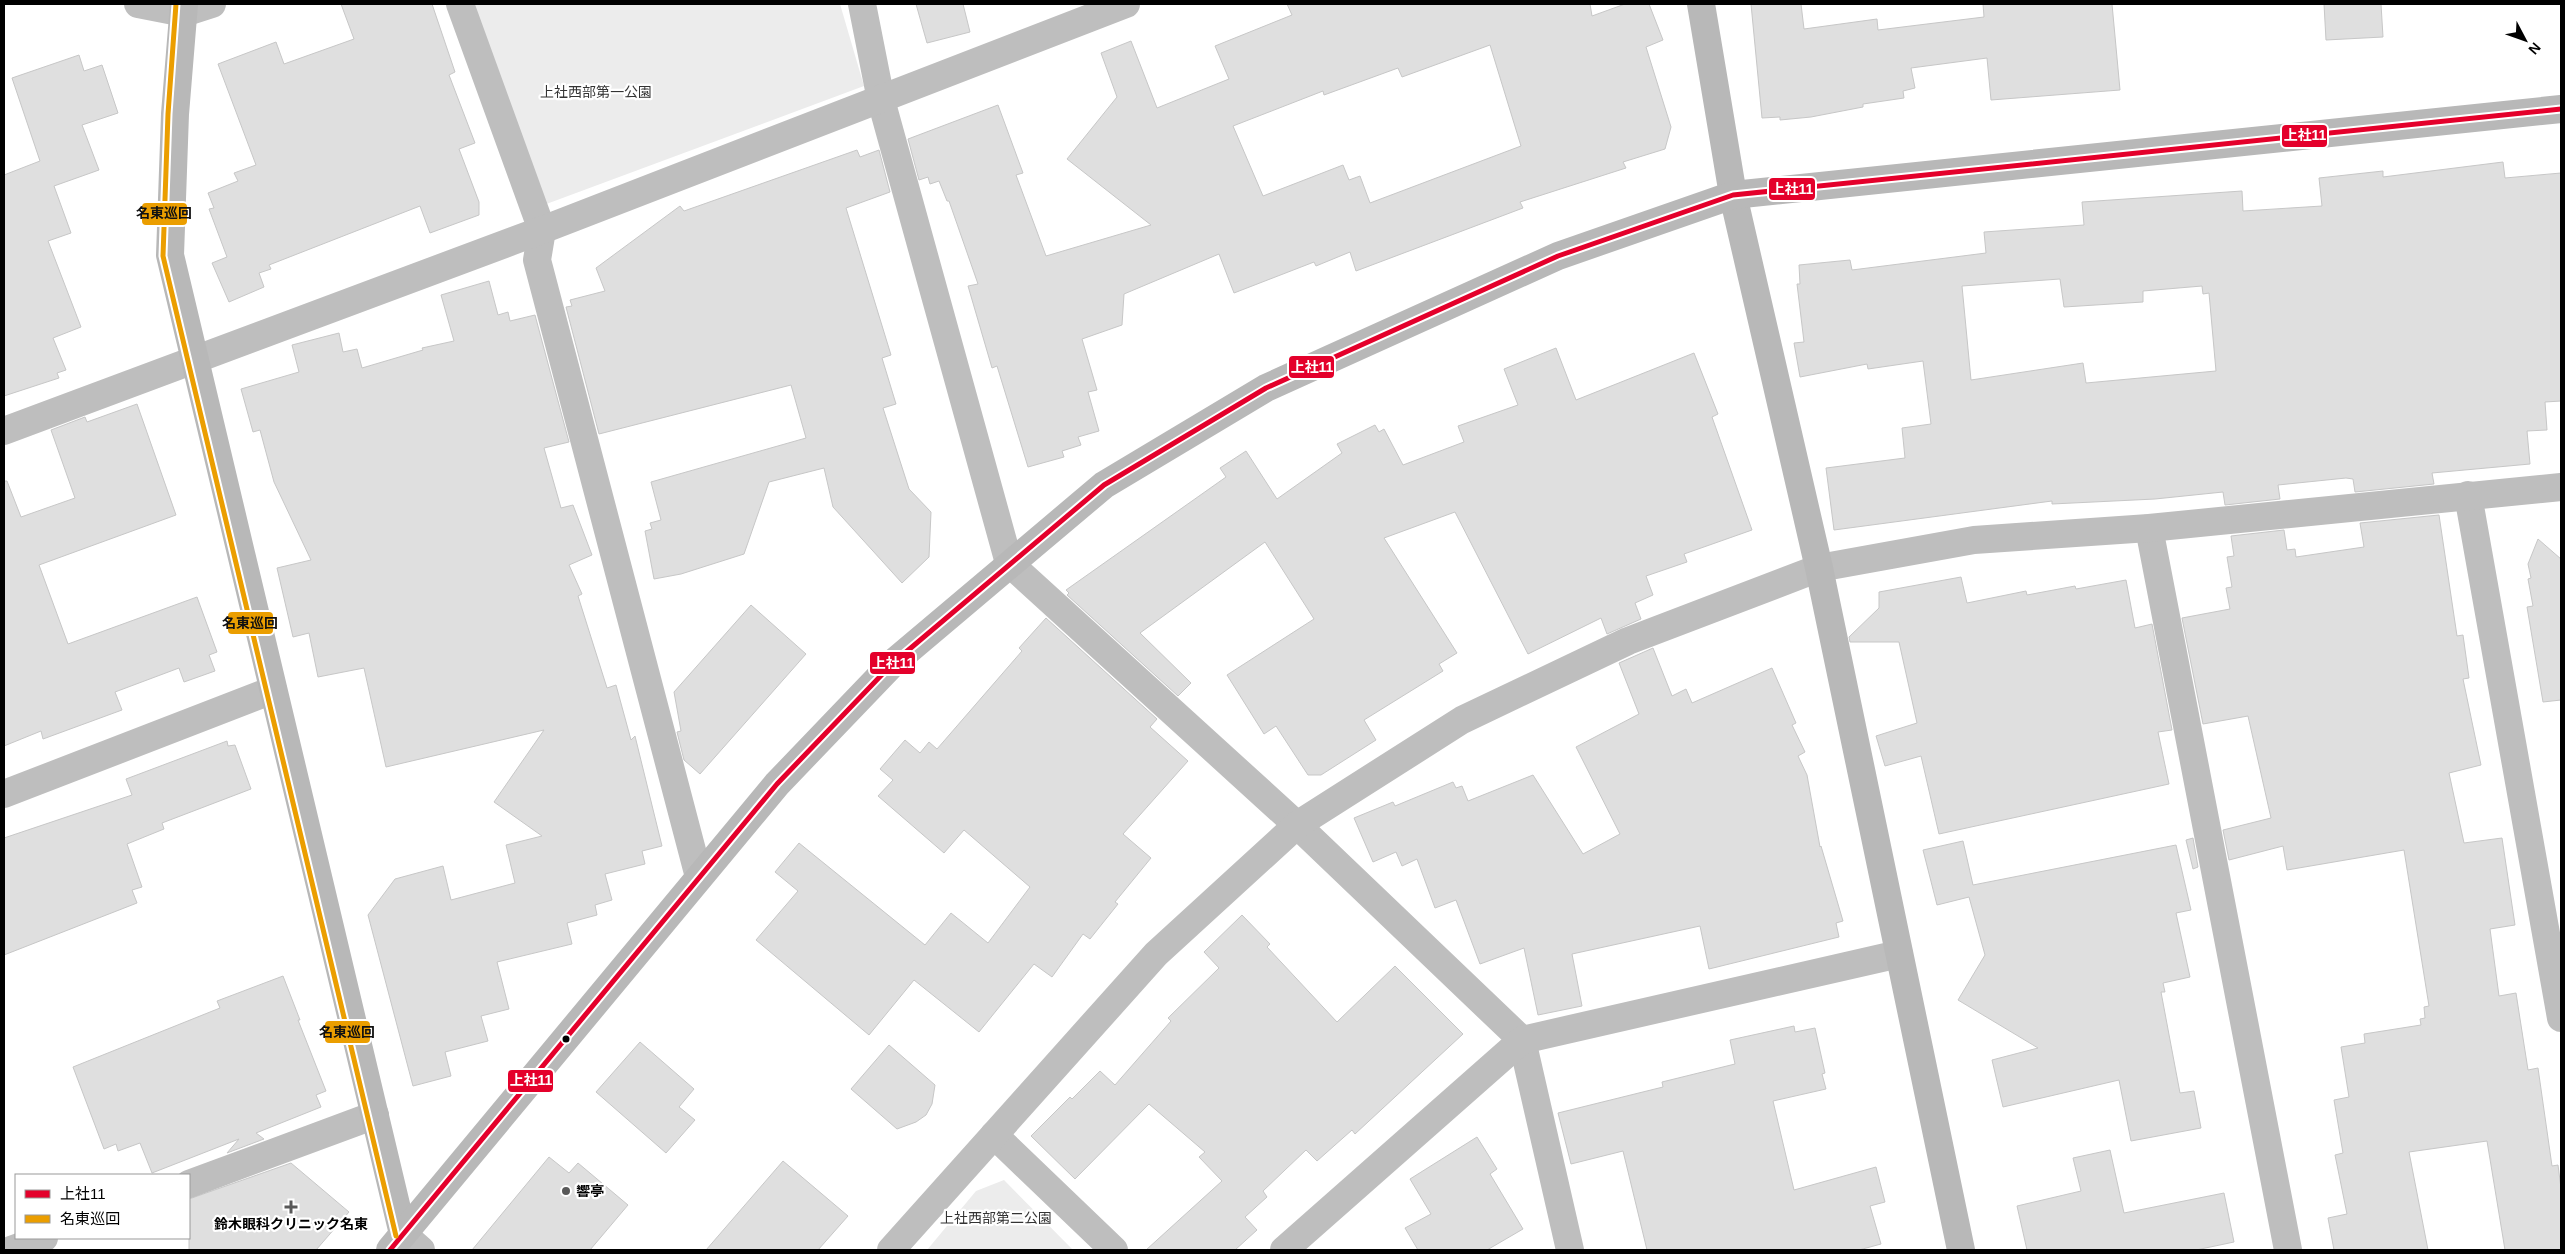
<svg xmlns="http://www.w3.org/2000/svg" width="2565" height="1254" font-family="Arial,'Noto Sans JP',sans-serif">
	<rect width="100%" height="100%" fill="#fff"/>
	<!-- green -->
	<g fill="#ececec">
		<path d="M471 4H840L864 86 541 206Z"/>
		<path d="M1004 1180 1073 1250H927L976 1191Z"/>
	</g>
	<!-- building -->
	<g fill="#dfdfdf" stroke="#c7c7c7" fill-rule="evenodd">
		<path d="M341 4H432L455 72 449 75 475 143 459 149 479 202V215L430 233 420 206 269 265 271 269 259 273 264 287 229 302 212 263 227 257 209 209 214 208 208 193 238 181 234 173 256 165 218 64 276 42 284 64 354 39Z"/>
		<path d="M916 4H963L970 32 927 43Z"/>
		<path d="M1287 4H1590L1592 16 1625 4H1649L1663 40 1646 47 1671 127 1665 149 1623 162 1626 168 1520 202 1523 208 1356 271 1350 252 1316 266 1314 262 1234 293 1219 254 1124 294 1122 325 1082 339 1097 390 1088 392 1099 431 1078 437 1081 445 1062 451 1064 457 1028 467 997 366 992 368 968 286 978 284 949 201H947L939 181 930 184 928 177 919 180 908 139 998 105 1023 173 1016 175 1046 256 1151 225 1067 159 1117 97 1101 53 1131 41 1157 108 1229 79 1215 46 1292 15ZM1490 45 1521 146 1370 203 1360 176 1349 180 1343 165 1263 196 1233 126 1323 91 1324 95 1398 68 1402 77Z"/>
		<path d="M1751 4H1801L1804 29 1877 19 1878 30 1984 17 1983 4H2112L2120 90 1991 100 1987 58 1911 68 1915 88 1903 91 1904 98 1863 104V107L1811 117 1780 120V117L1762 118Z"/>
		<path d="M2324 4H2381L2383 37 2326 40Z"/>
		<path d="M79 55 84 71 102 65 118 113 82 125 99 170 54 186 71 233 48 241 81 327 53 338 66 370 57 373 59 378 4 396V175L40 161 12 78Z"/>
		<path d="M857 150 860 157 879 150 890 192 846 208 891 355 882 358 896 404 883 408 909 489 931 512 929 557 902 583 833 507 824 468 769 482 744 554 681 574 654 579 645 531 652 529 650 523 661 520 651 482 806 438 791 385 599 434 566 307 572 306 570 300 605 291 596 268 680 206 684 211Z"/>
		<path d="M2503 162 2505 178 2561 173V401L2545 402 2547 430 2527 431 2530 464 2432 473 2434 484 2355 492 2353 479 2346 478 2278 485 2280 499 2225 505 2223 492 2155 499 2052 504V501L1834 530 1826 468 1905 458 1902 428 1931 424 1923 361 1868 369 1867 364 1800 377 1794 343 1804 342 1797 284H1800L1799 265 1850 260 1852 270 1986 253 1984 232 2084 225 2082 202 2242 191 2243 211 2322 206 2319 178 2383 171V177ZM2060 279 2064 307 2143 302V291L2202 286 2203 294 2209 293 2216 371 2086 383 2083 363 1971 380 1962 286Z"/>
		<path d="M489 281 498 315 508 312 510 321 535 315 569 442 544 448 561 508 573 505 592 555 569 565 582 594 578 596 607 688 616 685 631 740 635 736 662 846 642 851 645 864 605 874 612 900 595 905 597 915 567 923 572 944 497 962 509 1009 481 1016 488 1041 445 1052 451 1076 413 1086 368 915 395 879 443 866 451 900 515 883 506 845 542 836 494 802 544 730 386 767 364 668 318 677 309 633 293 637 277 568 311 560 274 482 260 430 253 432 241 389 299 372 292 345 339 333 343 352 357 349 362 368 423 350 422 348 454 341 441 295Z"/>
		<path d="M1556 348 1576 400 1694 353 1718 414 1712 417 1752 530 1684 554 1687 562 1646 576 1653 595 1635 603 1641 619 1607 634 1601 618 1528 654 1455 512 1384 538 1457 653 1439 664 1443 671 1364 720 1376 740 1321 775H1308L1276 726 1264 734 1227 675 1314 619 1265 542 1140 633 1191 683 1178 696 1067 595 1069 593 1066 590 1226 477 1220 468 1246 451 1277 499 1342 453 1337 444 1375 425 1379 432 1384 429 1403 465 1464 442 1458 426 1518 405 1504 369Z"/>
		<path d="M137 404 176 515 39 565 68 644 197 597 217 652 209 655 215 671 184 682 179 668 115 692 122 710 43 739 41 731 4 746V481H7L21 517 75 498 51 430 85 417 87 422Z"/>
		<path d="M2439 515 2457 636 2463 635 2469 678 2463 679 2481 765 2449 773 2464 843 2502 838 2515 925 2490 929 2499 996 2516 993 2528 1070 2538 1068 2552 1166 2558 1165 2561 1188V1250H2505L2487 1141 2409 1152 2428 1250H2334L2328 1218 2347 1214 2335 1155 2343 1153 2334 1100 2349 1097 2341 1047 2365 1043 2364 1034 2421 1025 2420 1019 2425 1018 2424 1007 2429 1006 2404 850 2287 870 2283 846 2229 860 2223 830 2271 818 2248 716 2203 724 2182 618 2230 609 2226 588 2232 587 2227 557 2234 556 2231 536 2284 530 2287 550 2295 549 2296 557 2364 547 2360 523Z"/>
		<path d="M2538 539 2561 559V700L2543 702 2527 607 2533 606 2528 579 2531 578 2528 564Z"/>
		<path d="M1961 577 1967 603 2026 591 2027 595 2075 586 2076 589 2126 580 2135 628 2152 624 2172 730 2158 732 2169 784 1939 834 1921 756 1885 766 1876 736 1917 723 1899 642H1850L1849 637 1879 608V592Z"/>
		<path d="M751 605 806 654 700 774 684 760 677 732 681 731 674 692Z"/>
		<path d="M1046 618 1157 719 1150 727 1188 761 1123 834 1151 858 1115 902 1118 904 1090 939 1083 934 1052 977 1034 964 979 1032 914 980 869 1035 756 940 798 891 775 872 799 843 925 945 951 913 988 943 1030 887 964 830 944 853 878 796 893 780 880 769 905 740 920 753 929 742 937 749 1022 651 1019 648Z"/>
		<path d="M1653 648 1672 696 1686 689 1692 703 1772 668 1796 723 1792 725 1805 752 1798 756 1807 775 1820 847 1821 846 1843 921 1836 923 1839 937 1709 969 1700 926 1572 954 1582 1006 1538 1015 1524 948 1480 964 1456 900 1435 908 1417 859 1402 866 1396 852 1373 862 1354 818 1393 802 1395 806 1453 782 1456 788 1462 786 1468 801 1533 775 1583 854 1620 834 1576 747 1639 714 1619 663Z"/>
		<path d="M227 741 228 746 235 745 251 789 162 823 164 829 127 844 142 887 132 890 137 903 4 955V838L132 795 126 779Z"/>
		<path d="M2193 838 2198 867 2193 869 2186 840Z"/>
		<path d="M1963 841 1973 885 2176 845 2191 910 2176 913 2190 977 2163 983 2165 992H2161L2180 1093 2194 1091 2201 1128 2131 1141 2119 1080 2003 1107 1992 1060 2038 1048 1958 1000 1985 955 1969 897 1937 905 1923 850Z"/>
		<path d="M1242 915 1270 944 1267 947 1337 1022 1395 966 1463 1034 1355 1134 1352 1130 1317 1161 1306 1150 1263 1191 1267 1197 1245 1217 1257 1230 1235 1250H1146L1222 1181 1199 1157 1205 1152 1149 1104 1075 1179 1031 1136 1070 1097 1072 1099 1100 1071 1115 1085 1171 1021 1168 1018 1219 968 1204 952Z"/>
		<path d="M283 976 300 1020H298L326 1091 316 1095 321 1107 256 1133 264 1139 227 1153 239 1139 152 1173 140 1143 118 1151 116 1144 104 1149 73 1067 220 1008 217 1001Z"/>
		<path d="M1794 1026 1795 1032 1815 1028 1825 1073 1822 1074 1826 1089 1773 1101 1794 1190 1876 1167 1885 1202 1870 1206 1881 1244 1859 1250H1647L1623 1151 1571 1164 1558 1113 1663 1087 1662 1082 1735 1064 1730 1040Z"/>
		<path d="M640 1042 694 1089 679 1107 695 1120 666 1153 596 1092Z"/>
		<path d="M889 1045 935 1085 932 1104 926 1115 916 1122 897 1129 851 1089Z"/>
		<path d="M1477 1137 1497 1169 1490 1174 1523 1229 1487 1250H1418L1405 1228 1431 1214 1410 1179Z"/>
		<path d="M2110 1150 2124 1213 2224 1193 2234 1242 2196 1250H2027L2017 1206 2081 1191 2073 1158Z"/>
		<path d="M549 1157 569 1173 578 1163 628 1205 590 1250H472Z"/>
		<path d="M783 1161 848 1216 818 1250H706Z"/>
		<path d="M291 1163 349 1212 316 1250H189V1199Z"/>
	</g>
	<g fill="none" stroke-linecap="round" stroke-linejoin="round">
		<!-- street -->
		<g stroke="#bebebe" stroke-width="28">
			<path d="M138 4 184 13 212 4"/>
			<path d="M460 4 542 230 537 260 699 877"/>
			<path d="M862 4 881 100 1009 563 1297 825 1522 1040 1570 1250"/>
			<path d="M4 431 542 230 1126 4"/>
			<path d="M2468 495 2561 1018"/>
			<path d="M2149 528 2288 1250"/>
			<path d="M4 794 273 690"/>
			<path d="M994 1135 1114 1250"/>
			<path d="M189 1184 375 1115"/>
			<path d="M403 1234 421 1250"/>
			<path d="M11 1250 44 1238"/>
			<path d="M891 1250 1156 954 1297 825 1462 720 1628 641 1819 568 1974 540 2149 528 2561 487"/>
			<path d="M1284 1250 1522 1040 1899 954"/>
		</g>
		<!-- secondary -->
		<g stroke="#b8b8b8" stroke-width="28">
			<path d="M184 4 175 114 170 255 403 1234"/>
			<path d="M1701 4 1733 195 1819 568 1961 1250"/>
			<path d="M390 1250 777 784 893 663 1104 485 1266 388 1558 256 1733 195 2561 109"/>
		</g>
		<defs>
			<path id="bus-1" d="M390 1250 777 784 893 663 1104 485 1266 388 1558 256 1733 195 2561 109"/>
			<path id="bus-2" d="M176 4 168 114 163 256 396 1236"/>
		</defs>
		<!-- bus-1 casing -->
		<use href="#bus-1" stroke="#fff" stroke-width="9"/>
		<!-- bus-2 casing -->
		<use href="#bus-2" stroke="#fff" stroke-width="9"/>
		<!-- bus-1 -->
		<use href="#bus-1" stroke="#e4002b" stroke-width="5"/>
		<!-- bus-2 -->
		<use href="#bus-2" stroke="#eb9e00" stroke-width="5"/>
	</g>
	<!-- markers -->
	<circle fill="#000" stroke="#fff" stroke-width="2" cx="566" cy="1039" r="4.5"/>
	<g fill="#595959" stroke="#fff" stroke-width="2">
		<circle cx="566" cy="1191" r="5"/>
		<path d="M288.5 1199.5h5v5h5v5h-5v5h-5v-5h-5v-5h5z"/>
	</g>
	<g text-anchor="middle" stroke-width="4.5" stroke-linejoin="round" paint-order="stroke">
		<!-- park labels -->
		<g font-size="14" fill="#333" stroke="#fff">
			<text x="596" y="97">上社西部第一公園</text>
			<text x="996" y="1223">上社西部第二公園</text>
		</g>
		<!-- poi labels -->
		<g font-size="14" font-weight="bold" fill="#000" stroke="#fff" text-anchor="start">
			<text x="576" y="1196">響亭</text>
			<text x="291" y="1229" text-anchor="middle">鈴木眼科クリニック名東</text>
		</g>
	</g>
	<g stroke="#fff" stroke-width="2">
		<rect x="2281" y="124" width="47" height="24" rx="5" fill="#e4002b"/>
		<rect x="1768" y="177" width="48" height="24" rx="5" fill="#e4002b"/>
		<rect x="141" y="202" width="47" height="24" rx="5" fill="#eb9e00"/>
		<rect x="1288" y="355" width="47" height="24" rx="5" fill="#e4002b"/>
		<rect x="227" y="611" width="47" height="24" rx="5" fill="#eb9e00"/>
		<rect x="869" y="651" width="47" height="24" rx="5" fill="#e4002b"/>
		<rect x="324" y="1020" width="47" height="24" rx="5" fill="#eb9e00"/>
		<rect x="507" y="1069" width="47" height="24" rx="5" fill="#e4002b"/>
	</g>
	<g font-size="14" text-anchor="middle" font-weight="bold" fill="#fff">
		<text x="2305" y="140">上社11</text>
		<text x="1792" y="194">上社11</text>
		<text x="1312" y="372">上社11</text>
		<text x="893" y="668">上社11</text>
		<text x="531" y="1085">上社11</text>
	</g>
	<g font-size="14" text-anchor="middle" font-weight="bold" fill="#111">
		<text x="164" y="218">名東巡回</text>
		<text x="250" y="628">名東巡回</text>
		<text x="347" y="1037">名東巡回</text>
	</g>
	<!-- border -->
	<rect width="2565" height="1254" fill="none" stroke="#000000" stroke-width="10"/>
	<!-- legend -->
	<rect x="15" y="1174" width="175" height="65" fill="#ffffff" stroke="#999999"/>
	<rect x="25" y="1190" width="25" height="8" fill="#e4002b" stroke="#999999"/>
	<text x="60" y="1199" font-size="15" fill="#000000">上社11</text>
	<rect x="25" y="1215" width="25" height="8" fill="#eb9e00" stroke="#999999"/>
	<text x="60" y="1224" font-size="15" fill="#000000">名東巡回</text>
	<!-- north arrow -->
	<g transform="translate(2525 40) rotate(131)" stroke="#ffffff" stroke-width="4" paint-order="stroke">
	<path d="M0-4L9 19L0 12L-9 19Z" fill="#000000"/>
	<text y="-8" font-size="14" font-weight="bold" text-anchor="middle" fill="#000000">N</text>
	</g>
</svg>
